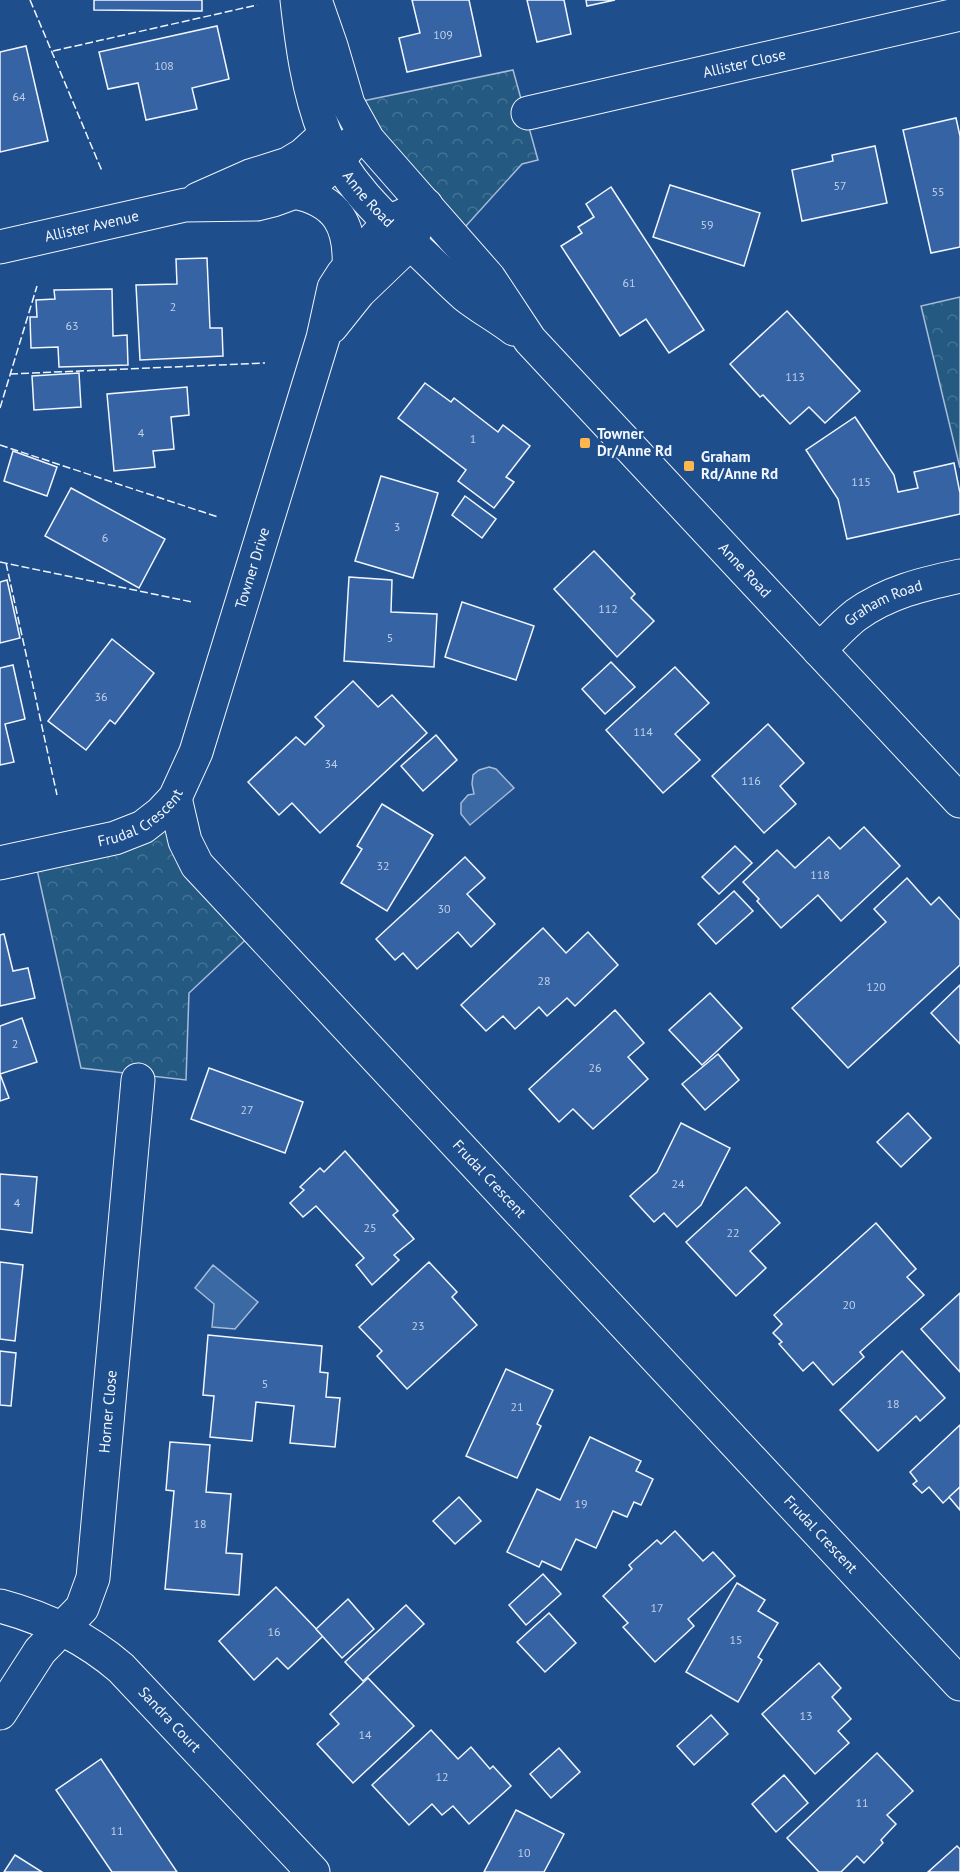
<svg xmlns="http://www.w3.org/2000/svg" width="960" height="1872" font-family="'PT Sans',sans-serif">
	<defs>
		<pattern id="park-crowns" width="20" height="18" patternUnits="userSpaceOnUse" patternTransform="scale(1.5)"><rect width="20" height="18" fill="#245a82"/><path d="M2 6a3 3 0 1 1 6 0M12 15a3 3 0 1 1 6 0" fill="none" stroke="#447295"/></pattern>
	</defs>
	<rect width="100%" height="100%" fill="#1f4e8c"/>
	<!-- park -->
	<g fill="url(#park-crowns)" stroke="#a8bbd7" stroke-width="1.5">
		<path d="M513 70 538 160 522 164 455 238 348 104Z"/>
		<path d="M960 297V468L921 306Z"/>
		<path d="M151 820 185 841 257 929 189 993 186 1080 81 1068 34 856Z"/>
	</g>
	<!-- water -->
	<g fill="#3b69a3" stroke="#a8bbd7" stroke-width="1.5">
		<path d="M489 767 496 769 514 788 470 825 461 814V803L468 795 474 794 472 784 473 775 479 770Z"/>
		<path d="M213 1265 258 1302 235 1329 212 1327 214 1304 195 1288Z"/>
	</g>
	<!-- building -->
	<g fill="#3563a3" stroke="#f2f6ff" stroke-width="1.5">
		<path d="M94 0H202V11L94 10Z"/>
		<path d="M412 0H469L481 56 407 72 399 38 420 33Z"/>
		<path d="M527 0H564L571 34 537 42Z"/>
		<path d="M586 0H615L587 6Z"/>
		<path d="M217 26 229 79 192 88 197 109 146 120 138 83 108 89 99 52Z"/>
		<path d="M26 46 48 141 0 152V52Z"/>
		<path d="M956 118 960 136V247L931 253 903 130Z"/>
		<path d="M875 146 887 203 802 221 792 170 833 161 832 155Z"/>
		<path d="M670 185 760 213 744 266 653 237Z"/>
		<path d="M611 187 704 330 669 353 646 319 620 336 561 246 582 233 578 227 594 217 586 204Z"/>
		<path d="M207 258 210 328H222L223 356 140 360 136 285 177 284 176 259Z"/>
		<path d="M112 289 113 336 127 335 128 365 59 367 58 347 31 348 30 317H37L36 300 55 299 54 290Z"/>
		<path d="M787 311 860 391 825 423 809 407 790 424 763 395 760 397 730 364Z"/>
		<path d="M79 373 81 407 34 410 32 376Z"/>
		<path d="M425 383 451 402 454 398 498 432 503 425 530 446 506 477 514 482 494 508 458 481 466 470 398 418Z"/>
		<path d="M187 387 189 415 171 417 174 449 153 451 155 467 114 471 107 394Z"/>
		<path d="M855 417 894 475 898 492 918 488 914 472 954 463 960 493V514L847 539 838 499 806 450Z"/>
		<path d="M13 451 57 467 47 496 4 481Z"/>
		<path d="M381 476 438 493 413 578 355 561Z"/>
		<path d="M71 488 165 539 139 588 45 536Z"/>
		<path d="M465 496 496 519 482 538 452 515Z"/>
		<path d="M594 551 635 594 631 598 654 621 617 657 554 589Z"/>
		<path d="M349 577 392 580 391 612 437 614 434 667 344 661Z"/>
		<path d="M7 580 20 638 0 643V582Z"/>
		<path d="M462 602 534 626 516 680 445 657Z"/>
		<path d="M112 639 154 673 115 724 110 720 86 750 48 721Z"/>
		<path d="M611 662 635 687 605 714 582 689Z"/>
		<path d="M13 665 25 719 5 724 14 762 0 765V668Z"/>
		<path d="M675 667 709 703 675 734 700 760 663 793 606 730Z"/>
		<path d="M353 681 378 707 392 695 427 733 320 833 292 803 279 815 248 782 296 737 305 745 324 726 315 717Z"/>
		<path d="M768 724 804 763 780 786 796 804 764 833 712 776Z"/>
		<path d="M436 735 457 760 423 791 401 766Z"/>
		<path d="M382 804 433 835 387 911 341 883 362 849 357 846Z"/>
		<path d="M864 827 900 866 841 921 818 895 781 928 757 901 759 899 743 882 777 850 795 868 829 837 840 849Z"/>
		<path d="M735 846 752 863 719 894 702 877Z"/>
		<path d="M465 857 485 878 467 894 495 924 471 947 458 932 417 969 403 953 395 960 376 939Z"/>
		<path d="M907 878 931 905 939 897 960 920V965L848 1068 792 1008 886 922 874 909Z"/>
		<path d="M734 891 753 911 716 944 698 924Z"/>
		<path d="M543 928 566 953 588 932 618 965 575 1006 567 998 547 1016 539 1007 515 1029 503 1016 486 1031 461 1005Z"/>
		<path d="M4 934 13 971 28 968 35 998 0 1006V935Z"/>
		<path d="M960 985V1044L931 1013Z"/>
		<path d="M710 993 742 1028 702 1065 669 1030Z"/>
		<path d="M615 1010 644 1043 628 1057 648 1079 593 1129 573 1109 559 1122 529 1089Z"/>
		<path d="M22 1018 37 1062 0 1074 9 1098 0 1101V1026Z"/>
		<path d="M718 1054 739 1080 705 1110 682 1084Z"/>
		<path d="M209 1068 303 1102 285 1153 191 1119Z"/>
		<path d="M908 1113 931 1138 901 1167 877 1142Z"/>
		<path d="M681 1123 730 1148 701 1205 677 1227 664 1213 654 1222 630 1196 657 1172Z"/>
		<path d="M345 1151 398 1211 393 1215 414 1239 394 1255 399 1260 372 1285 356 1265 364 1258 316 1206 303 1217 290 1203 304 1190 300 1187 320 1168 324 1172Z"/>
		<path d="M0 1174 37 1177 32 1233 0 1229Z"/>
		<path d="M746 1187 780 1223 750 1251 766 1268 736 1296 686 1242Z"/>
		<path d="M876 1223 916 1269 907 1277 924 1295 860 1352 864 1357 833 1385 813 1362 803 1371 779 1344 782 1342 773 1333 782 1324 774 1315Z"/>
		<path d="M0 1262 23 1265 15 1341 0 1339Z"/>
		<path d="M429 1262 457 1292 452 1297 477 1325 407 1389 377 1356 382 1351 359 1327Z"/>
		<path d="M960 1293V1372L921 1329Z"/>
		<path d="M208 1335 322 1346 320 1372 328 1373 326 1397 340 1398 335 1447 290 1443 294 1406 256 1402 252 1441 210 1437 214 1396 203 1395Z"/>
		<path d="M0 1351 16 1353 11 1406 0 1405Z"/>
		<path d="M902 1351 945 1398 920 1421 916 1416 878 1451 840 1410Z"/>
		<path d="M506 1369 553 1390 537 1424 541 1426 517 1478 466 1456Z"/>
		<path d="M960 1425V1487L943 1503 929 1487 922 1493 913 1484 917 1481 910 1472Z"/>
		<path d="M590 1437 641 1461 636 1471 653 1479 641 1505 634 1502 627 1517 613 1511 596 1548 576 1539 561 1570 542 1561 539 1567 507 1552 537 1489 560 1500Z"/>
		<path d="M170 1442 210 1445 206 1492 231 1494 226 1553 242 1554 239 1595 165 1589 174 1491 166 1490Z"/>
		<path d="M960 1487V1510L949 1497Z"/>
		<path d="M459 1497 481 1521 455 1544 433 1521Z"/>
		<path d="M675 1531 703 1561 713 1552 735 1576 688 1619 694 1626 655 1662 623 1627 628 1623 603 1596 632 1569 629 1565 657 1540 661 1544Z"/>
		<path d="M543 1574 561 1594 526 1625 509 1605Z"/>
		<path d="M737 1583 765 1600 758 1611 778 1623 758 1657 762 1660 738 1702 686 1672Z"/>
		<path d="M276 1587 323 1636 288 1669 277 1658 254 1680 219 1641Z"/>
		<path d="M348 1599 374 1629 342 1658 316 1629Z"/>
		<path d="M406 1605 424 1624 363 1681 345 1662Z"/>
		<path d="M549 1613 576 1643 545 1672 517 1642Z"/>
		<path d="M819 1663 841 1688 832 1697 851 1719 838 1731 849 1743 815 1774 762 1714Z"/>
		<path d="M368 1678 414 1726 353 1783 317 1744 339 1724 330 1714Z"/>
		<path d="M711 1715 728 1734 694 1765 677 1746Z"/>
		<path d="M431 1730 458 1759 471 1747 490 1769 493 1766 511 1786 469 1824 453 1806 442 1815 432 1804 409 1825 372 1785Z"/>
		<path d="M559 1748 580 1772 551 1798 530 1774Z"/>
		<path d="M877 1753 913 1791 887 1815 896 1824 881 1840 883 1843 864 1863 857 1856 841 1872H819L787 1838Z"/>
		<path d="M101 1759 177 1872H112L56 1790Z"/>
		<path d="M784 1775 808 1803 776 1832 752 1804Z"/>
		<path d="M516 1810 564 1834 544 1872H484Z"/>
		<path d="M957 1846 960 1849V1872H928Z"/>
		<path d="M15 1855 42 1872H4Z"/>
	</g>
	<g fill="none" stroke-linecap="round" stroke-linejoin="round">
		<defs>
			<g id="street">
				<path id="s1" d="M297 0C302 45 308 91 325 134 344 182 385 219 422 254 436 267 450 282 465 295 480 307 498 317 514 329"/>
				<path id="s2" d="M315 0 331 46 348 104 368 140 489 278 530 340 960 801"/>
				<path id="s3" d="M528 113 960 14"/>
				<path d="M295 192C338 201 351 226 349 268"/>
				<path d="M198 199 250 176 288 164 303 155 325 135"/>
				<path id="s4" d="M0 247 185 205 257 204 273 200 295 192 315 181 338 161 351 144"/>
				<path d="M331 327 359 292 410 243 418 223"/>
				<path id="s5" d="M819 650C831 639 843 625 856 615 888 592 923 584 960 576"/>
				<path id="s6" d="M175 798 185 841 197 865 960 1684"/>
				<path id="s7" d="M0 863 115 838 143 827 161 813 175 798 196 752 323 338 334 288 343 274 389 222 426 205"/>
				<path id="s8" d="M0 1606C45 1618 85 1637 121 1668L313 1872"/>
				<path id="s9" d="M0 1713 40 1651 82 1608 93 1578 138 1080"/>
			</g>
		</defs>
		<!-- street casing -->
		<use href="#street" stroke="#f2f6ff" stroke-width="35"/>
		<!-- street -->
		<use href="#street" stroke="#1f4e8c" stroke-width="33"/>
		<!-- fence -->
		<g stroke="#f2f6ff" stroke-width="1.5" stroke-dasharray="8 3" stroke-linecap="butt">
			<path d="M30 0 102 171"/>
			<path d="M53 51 257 5"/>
			<path d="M10 374 265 363"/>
			<path d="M0 408 37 286"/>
			<path d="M0 445 218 517"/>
			<path d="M0 562 192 602"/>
			<path d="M6 563 57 795"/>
		</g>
	</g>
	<!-- markers -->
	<g fill="#ffb74d" stroke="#1f4e8c" stroke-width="2">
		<rect x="579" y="437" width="12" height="12" rx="3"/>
		<rect x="683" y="460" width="12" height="12" rx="3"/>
	</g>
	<g text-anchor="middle" stroke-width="4.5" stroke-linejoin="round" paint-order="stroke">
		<!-- number labels -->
		<g font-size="12" fill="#c3d1e8">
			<text x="443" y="39">109</text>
			<text x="164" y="70">108</text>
			<text x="19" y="101">64</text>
			<text x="840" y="190">57</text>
			<text x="938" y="196">55</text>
			<text x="707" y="229">59</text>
			<text x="629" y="287">61</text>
			<text x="173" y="311">2</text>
			<text x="72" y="330">63</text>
			<text x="795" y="381">113</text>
			<text x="141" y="437">4</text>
			<text x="473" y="443">1</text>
			<text x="861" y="486">115</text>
			<text x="397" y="531">3</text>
			<text x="105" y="542">6</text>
			<text x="608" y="613">112</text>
			<text x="390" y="642">5</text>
			<text x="101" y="701">36</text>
			<text x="643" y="736">114</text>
			<text x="331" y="768">34</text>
			<text x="751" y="785">116</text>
			<text x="383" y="870">32</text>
			<text x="820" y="879">118</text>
			<text x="444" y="913">30</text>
			<text x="544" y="985">28</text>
			<text x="876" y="991">120</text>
			<text x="15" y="1048">2</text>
			<text x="595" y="1072">26</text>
			<text x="247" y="1114">27</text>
			<text x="678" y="1188">24</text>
			<text x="17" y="1207">4</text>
			<text x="370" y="1232">25</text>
			<text x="733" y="1237">22</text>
			<text x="849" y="1309">20</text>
			<text x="418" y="1330">23</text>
			<text x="265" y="1388">5</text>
			<text x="893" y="1408">18</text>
			<text x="517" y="1411">21</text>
			<text x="581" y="1508">19</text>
			<text x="200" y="1528">18</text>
			<text x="657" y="1612">17</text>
			<text x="274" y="1636">16</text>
			<text x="736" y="1644">15</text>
			<text x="806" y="1720">13</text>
			<text x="365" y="1739">14</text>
			<text x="442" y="1781">12</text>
			<text x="862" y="1807">11</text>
			<text x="117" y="1835">11</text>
			<text x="524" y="1857">10</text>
		</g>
		<!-- street labels -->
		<g font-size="15" fill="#f2f6ff" stroke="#1f4e8c">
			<text dy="5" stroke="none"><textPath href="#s3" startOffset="222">Allister Close</textPath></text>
			<text dy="5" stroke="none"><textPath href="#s1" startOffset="216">Anne Road</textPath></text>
			<text dy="5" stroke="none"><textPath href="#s4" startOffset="94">Allister Avenue</textPath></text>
			<text dy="5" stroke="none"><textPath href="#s7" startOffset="434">Towner Drive</textPath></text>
			<text dy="5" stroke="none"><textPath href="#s2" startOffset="723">Anne Road</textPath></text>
			<text dy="5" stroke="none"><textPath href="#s5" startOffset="81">Graham Road</textPath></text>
			<text dy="5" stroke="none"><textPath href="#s7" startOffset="150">Frudal Crescent</textPath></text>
			<text dy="5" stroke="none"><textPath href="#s6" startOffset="500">Frudal Crescent</textPath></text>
			<text dy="5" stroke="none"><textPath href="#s9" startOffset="333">Horner Close</textPath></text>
			<text dy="5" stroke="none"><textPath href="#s6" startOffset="986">Frudal Crescent</textPath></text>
			<text dy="5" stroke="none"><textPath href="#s8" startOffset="208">Sandra Court</textPath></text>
		</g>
		<!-- poi labels -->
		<g font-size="15" font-weight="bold" fill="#f2f6ff" stroke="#1f4e8c" text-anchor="start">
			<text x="597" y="439">Towner<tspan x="597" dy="17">Dr/Anne Rd</tspan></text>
			<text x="701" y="462">Graham<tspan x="701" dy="17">Rd/Anne Rd</tspan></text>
		</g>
	</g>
</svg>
